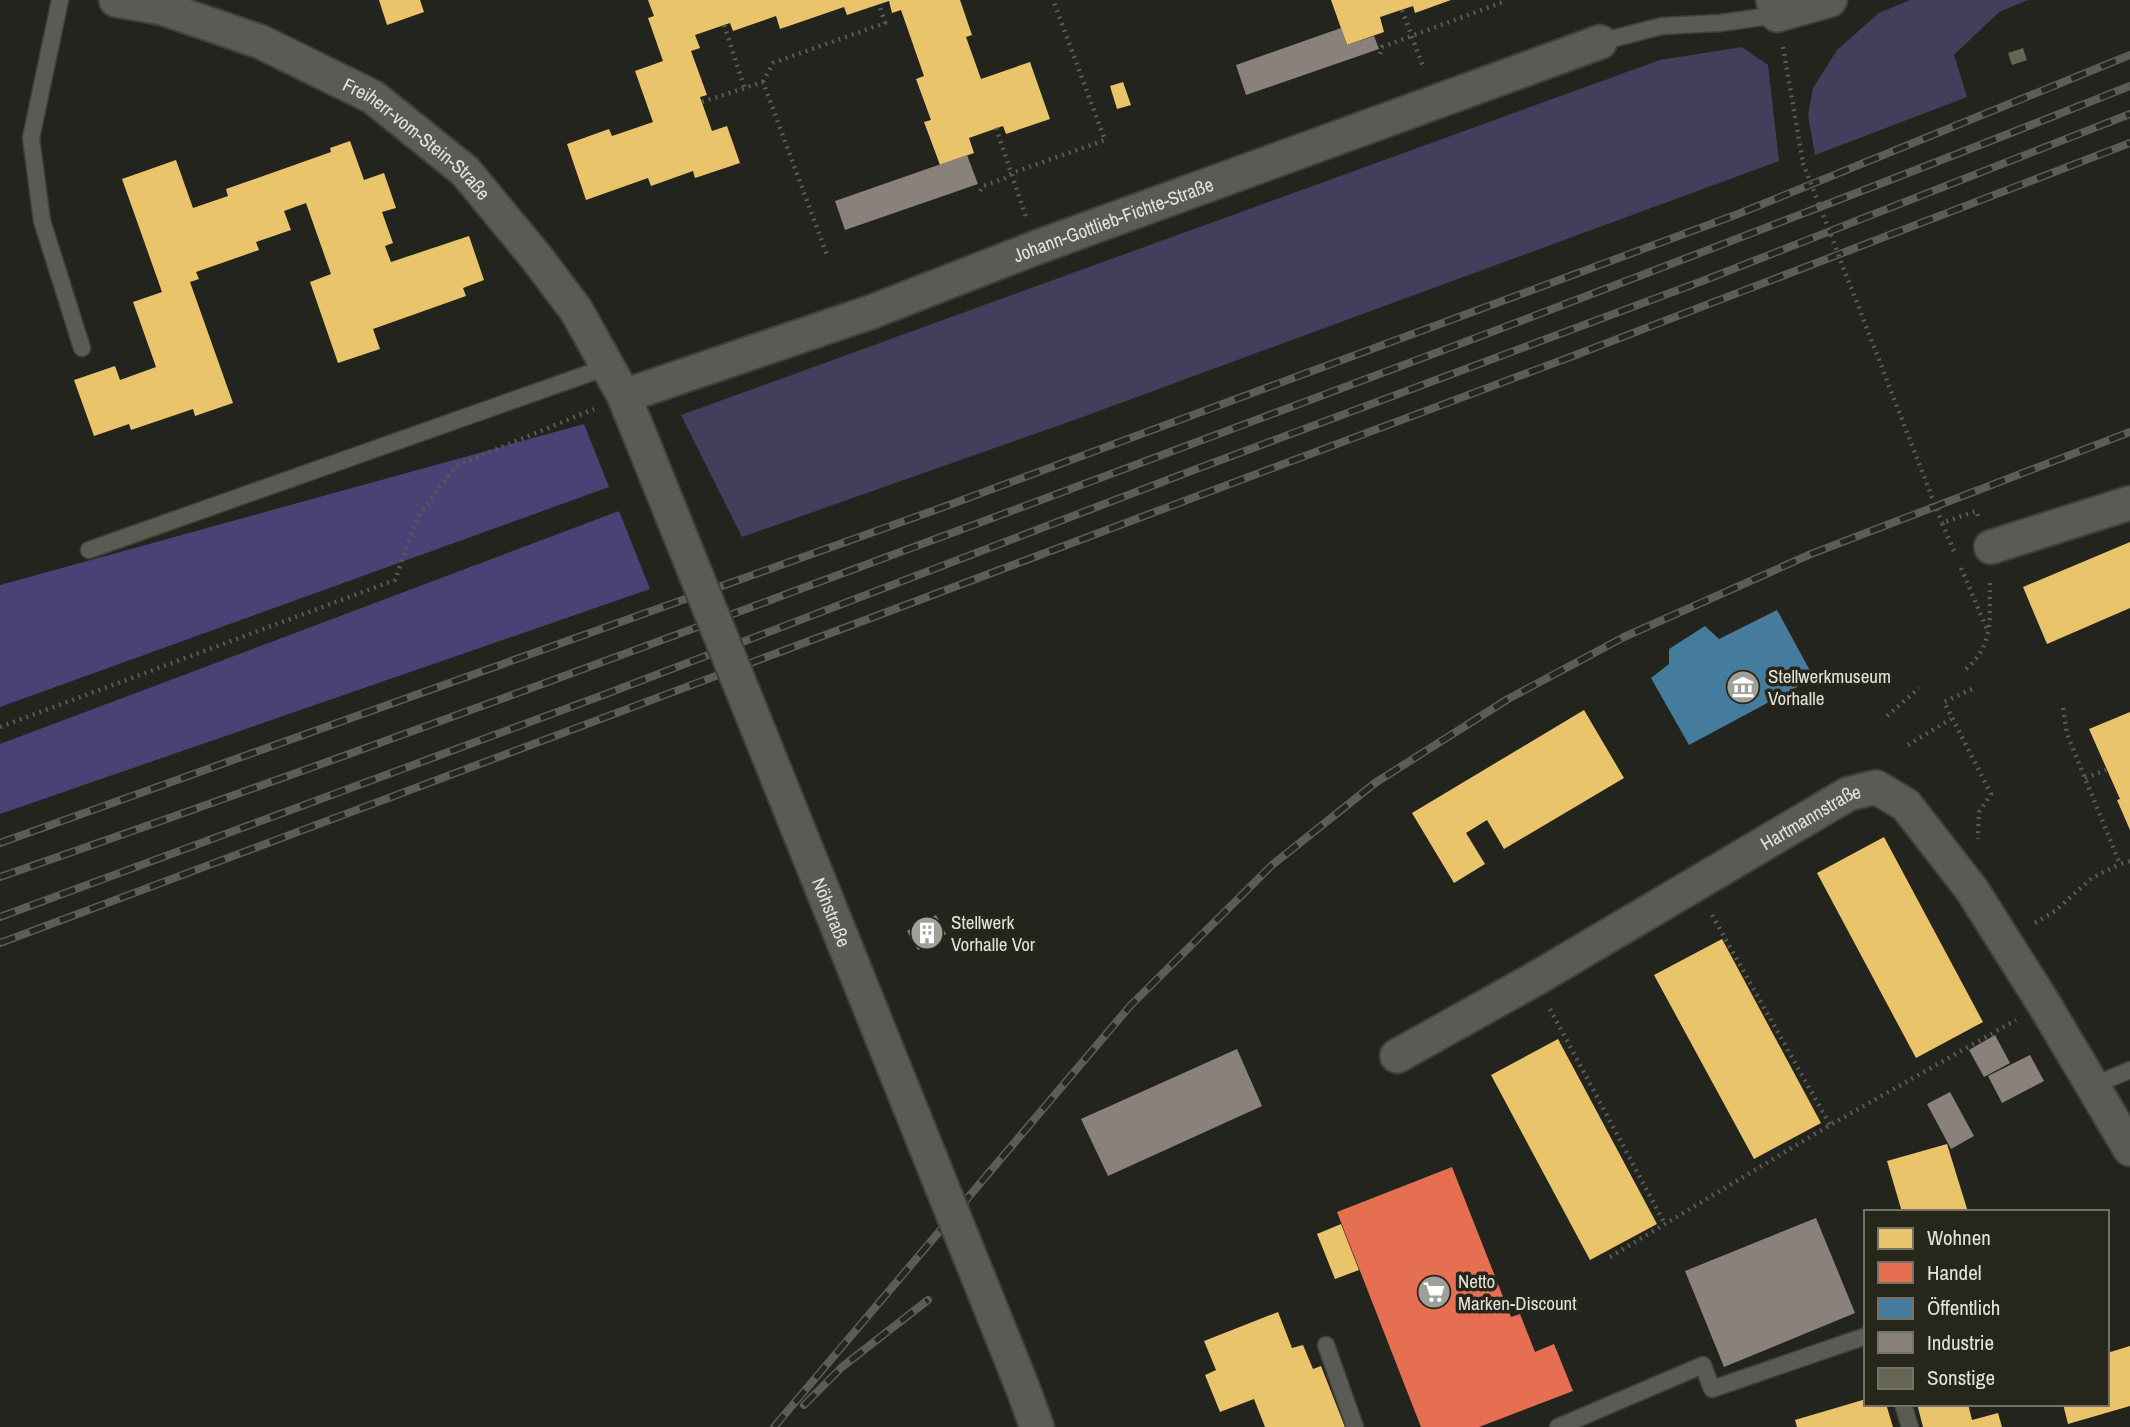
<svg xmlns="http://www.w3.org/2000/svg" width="2130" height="1427" font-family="'Archivo Narrow',sans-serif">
	<rect width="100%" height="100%" fill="#24241e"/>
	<!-- green -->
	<g fill="#423e5c">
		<path d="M1910 0H2028L1999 12 1954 55 1967 97 1815 155 1808 115 1813 88 1837 50 1879 13Z"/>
		<path d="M1742 47 1768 65 1779 161 1077 419 742 537 681 415 1660 60Z"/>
	</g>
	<!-- forest -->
	<g fill="#4a4174">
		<path d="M584 424 609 487 0 707V585Z"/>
		<path d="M619 511 650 589 0 814V744Z"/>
	</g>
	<!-- homes -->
	<g fill="#e9c46a">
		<path d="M379 0H420L424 12 387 25Z"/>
		<path d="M648 0H960L972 35 966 37 981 79 1030 62 1050 119 1006 134 1003 126 969 138 974 153 940 165 924 122 931 120 916 79 924 76 901 10 892 13 889 1 847 15 844 7 780 29 776 16 733 31 730 23 695 35 700 48 691 51 707 95 700 97 712 131 727 126 740 163 695 178 693 171 651 186 648 178 586 200 567 144 609 129 612 136 653 122 635 71 663 61 648 18 654 16Z"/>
		<path d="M1331 0H1451L1415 13 1413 6 1380 17 1384 32 1347 45Z"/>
		<path d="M1123 82 1131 105 1117 109 1110 86Z"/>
		<path d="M350 141 364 180 384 173 396 208 382 212 393 243 385 246 391 262 469 236 484 280 463 288 466 296 373 329 380 349 338 363 310 282 331 274 306 203 284 211 291 230 256 242 259 250 196 272 199 279 190 282 233 403 195 416 193 409 131 430 129 424 94 436 74 380 115 366 120 380 156 367 133 302 162 292 122 179 176 160 193 208 228 196 226 189 331 152 330 148Z"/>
		<path d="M2130 542V608L2047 644 2023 587Z"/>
		<path d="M1584 710 1624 778 1504 849 1487 820 1466 833 1485 864 1454 883 1412 813Z"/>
		<path d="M2130 712V830L2117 800 2120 799 2089 729Z"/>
		<path d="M1884 837 1983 1022 1916 1058 1817 873Z"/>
		<path d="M1722 939 1821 1123 1754 1159 1654 975Z"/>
		<path d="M1558 1039 1657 1224 1590 1260 1491 1075Z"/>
		<path d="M1947 1144 1968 1212H1902L1887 1161Z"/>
		<path d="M1341 1224 1359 1270 1335 1279 1317 1234Z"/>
		<path d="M1278 1312 1292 1348 1303 1345 1313 1369 1321 1366 1345 1427H1265L1254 1399 1220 1412 1205 1375 1216 1370 1204 1341Z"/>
		<path d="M2130 1346V1406L2068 1424 2063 1404H2107V1353Z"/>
		<path d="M1866 1399V1404H1886L1893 1427H1797L1795 1420Z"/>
		<path d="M1917 1404H1968L1972 1420 1998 1413 2002 1427H1923Z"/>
	</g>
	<!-- shops -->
	<path fill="#e76f51" d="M1452 1167 1511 1317 1520 1314 1535 1352 1554 1344 1573 1391 1479 1427H1421L1337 1212Z"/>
	<!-- public -->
	<path fill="#457b9d" d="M1777 610 1814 678 1689 745 1651 678 1669 664V649L1705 626 1719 639Z"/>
	<!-- industry -->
	<g fill="#8a817c">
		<path d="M1341 28 1347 45 1374 36 1379 49 1246 95 1236 65Z"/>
		<path d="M967 155 978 184 845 230 835 201Z"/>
		<path d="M936 915 946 934 918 950 907 931Z"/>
		<path d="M1995 1035 2010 1063 1984 1077 1969 1050Z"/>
		<path d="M1237 1049 1262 1106 1108 1176 1081 1119Z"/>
		<path d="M2030 1055 2044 1081 2002 1103 1988 1076Z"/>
		<path d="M1950 1092 1974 1136 1951 1149 1927 1104Z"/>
		<path d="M1816 1218 1855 1313 1724 1367 1685 1271Z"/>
	</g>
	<!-- building -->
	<path fill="#666554" d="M2023 48 2027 60 2012 65 2008 53Z"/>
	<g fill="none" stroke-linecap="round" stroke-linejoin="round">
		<defs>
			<g id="lane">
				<path d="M60 0 31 138 42 221 82 348"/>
				<path d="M1600 42 1662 26 1720 23 1777 15"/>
				<path d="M89 550 607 367"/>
				<path d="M2092 1086 2130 1070"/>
				<path d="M1326 1345 1355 1427"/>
				<path d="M1903 1404 1910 1427"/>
				<path d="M1558 1427 1703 1365 1712 1389 1866 1336"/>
			</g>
			<g id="street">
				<path id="s1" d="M116 0 162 8 261 42 373 97 465 171 536 257 576 310 624 396 641 438"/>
				<path d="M1773 0 1777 15 1830 0"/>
				<path id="s2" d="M624 396 871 312 1035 248 1600 42"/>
				<path d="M1991 547 2130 503"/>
				<path id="s3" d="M1397 1056 1535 979 1848 794 1876 787 1906 805 1972 890 2044 1004 2130 1149"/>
				<path d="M1022 1386 1037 1427"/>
			</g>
		</defs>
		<!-- lane casing -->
		<use href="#lane" stroke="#40403a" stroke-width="19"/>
		<!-- street casing -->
		<use href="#street" stroke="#40403a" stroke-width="37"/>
		<!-- path -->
		<g stroke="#5a5a55" stroke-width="4.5" stroke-dasharray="2 5" stroke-linecap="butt">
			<path d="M1402 10 1424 69"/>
			<path d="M724 25 745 89"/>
			<path d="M1783 47 1803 163"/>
			<path d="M1380 54 1382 47 1503 2"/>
			<path d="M763 82 773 63 885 23 879 4"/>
			<path d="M702 102 763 82 827 255"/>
			<path d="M996 128 1026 217"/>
			<path d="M980 191 983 186 1005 178 1012 173 1105 140 1053 0"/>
			<path d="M1954 551 1942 523 1976 511 1978 516"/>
			<path d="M1961 568 1988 632"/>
			<path d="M1966 669C1995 644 1989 618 1990 582"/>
			<path d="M1972 689 1944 702 1991 794 1979 812 1978 839"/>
			<path d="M2063 708 2067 734 2120 864 2130 861"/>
			<path d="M1887 716 1919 688"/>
			<path d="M0 727 395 580 417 518 456 466 594 409"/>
			<path d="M1908 745 1951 719"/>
			<path d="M2085 778 2106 770"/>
			<path d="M1712 915 1830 1125"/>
			<path d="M2035 923 2055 911 2092 878 2120 864"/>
			<path d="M1550 1009 1665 1224"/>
			<path d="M1610 1257 1830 1125 2016 1020"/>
		</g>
		<!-- lane -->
		<use href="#lane" stroke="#5b5b55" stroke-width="16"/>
		<!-- street -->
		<use href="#street" stroke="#5b5b55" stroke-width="33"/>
		<defs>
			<g id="rail">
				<path d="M0 843 938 509 1738 214 2130 55"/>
				<path d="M0 877C349 757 695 628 1041 500 1405 365 1769 229 2130 86"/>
				<path d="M0 917 606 694 1191 471 1705 280 2130 114"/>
				<path d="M0 943 1573 356 2130 143"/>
				<path d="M804 1405 842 1367 928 1300"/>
				<path d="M774 1427 1130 1006 1272 865 1375 783 1508 699 1624 637 1811 554 2130 432"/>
			</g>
		</defs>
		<!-- rail casing -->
		<use href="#rail" stroke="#5c5c59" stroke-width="8"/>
		<!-- rail -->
		<use href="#rail" stroke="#27261b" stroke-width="5" stroke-dasharray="16" stroke-linecap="butt"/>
		<defs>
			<g id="street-bridge">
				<path id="s4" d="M641 438 1022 1386"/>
			</g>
		</defs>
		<!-- street-bridge casing -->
		<use href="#street-bridge" stroke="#40403a" stroke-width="37" stroke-linecap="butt"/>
		<!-- path-bridge -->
		<path stroke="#5a5a55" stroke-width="4.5" stroke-dasharray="2 5" stroke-linecap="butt" d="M1803 163 1942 523"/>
		<!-- street-bridge -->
		<use href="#street-bridge" stroke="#5b5b55" stroke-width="33"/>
	</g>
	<!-- icons -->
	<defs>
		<symbol id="museum-disc" viewBox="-11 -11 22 22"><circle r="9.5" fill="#a0a09a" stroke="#27261b"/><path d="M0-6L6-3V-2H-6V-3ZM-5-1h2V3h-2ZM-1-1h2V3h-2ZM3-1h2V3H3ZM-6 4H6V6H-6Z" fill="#fff"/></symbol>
		<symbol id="building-disc" viewBox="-11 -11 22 22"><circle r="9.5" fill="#a0a09a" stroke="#27261b"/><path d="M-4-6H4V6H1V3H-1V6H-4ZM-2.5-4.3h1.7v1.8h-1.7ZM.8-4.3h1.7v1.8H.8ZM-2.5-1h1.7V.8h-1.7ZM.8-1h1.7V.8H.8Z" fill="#fff"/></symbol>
		<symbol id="supermarket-disc" viewBox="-11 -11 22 22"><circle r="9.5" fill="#a0a09a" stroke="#27261b"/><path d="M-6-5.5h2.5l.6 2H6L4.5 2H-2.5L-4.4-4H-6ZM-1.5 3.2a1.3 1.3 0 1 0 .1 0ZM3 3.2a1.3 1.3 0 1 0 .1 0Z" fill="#fff"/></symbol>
	</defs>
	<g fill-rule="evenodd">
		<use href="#museum-disc" x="1724" y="668" width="38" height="38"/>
		<use href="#building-disc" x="908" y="914" width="38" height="38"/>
		<use href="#supermarket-disc" x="1415" y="1273" width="38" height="38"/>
	</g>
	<g text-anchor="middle" stroke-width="7" stroke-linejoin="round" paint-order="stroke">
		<!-- street labels -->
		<g font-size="19" fill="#e3e3dc" stroke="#27261b">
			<text dy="7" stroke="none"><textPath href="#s1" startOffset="336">Freiherr-vom-Stein-Straße</textPath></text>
			<text dy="7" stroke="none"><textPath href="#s2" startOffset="520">Johann-Gottlieb-Fichte-Straße</textPath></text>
			<text dy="7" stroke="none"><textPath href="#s3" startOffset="478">Hartmannstraße</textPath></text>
			<text dy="7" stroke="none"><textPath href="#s4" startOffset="511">Nöhstraße</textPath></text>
		</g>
		<!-- poi labels -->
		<g font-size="19" fill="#e3e3dc" stroke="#27261b" text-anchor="start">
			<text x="1768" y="683">Stellwerkmuseum<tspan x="1768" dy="22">Vorhalle</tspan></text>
			<text x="951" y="929">Stellwerk<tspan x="951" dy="22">Vorhalle Vor</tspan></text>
			<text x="1458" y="1288">Netto<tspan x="1458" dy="22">Marken-Discount</tspan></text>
		</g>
	</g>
	<!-- legend -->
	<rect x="1864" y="1210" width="245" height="196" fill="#27261b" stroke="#727268" stroke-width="2"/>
	<rect x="1878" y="1228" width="35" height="21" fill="#e9c46a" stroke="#727268" stroke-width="2"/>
	<text x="1927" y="1245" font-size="21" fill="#e3e3dc">Wohnen</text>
	<rect x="1878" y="1262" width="35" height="21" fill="#e76f51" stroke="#727268" stroke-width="2"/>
	<text x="1927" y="1280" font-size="21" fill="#e3e3dc">Handel</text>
	<rect x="1878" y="1298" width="35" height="21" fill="#457b9d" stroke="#727268" stroke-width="2"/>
	<text x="1927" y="1315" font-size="21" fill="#e3e3dc">Öffentlich</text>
	<rect x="1878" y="1332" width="35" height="21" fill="#8a817c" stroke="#727268" stroke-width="2"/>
	<text x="1927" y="1350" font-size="21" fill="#e3e3dc">Industrie</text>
	<rect x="1878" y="1368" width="35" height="21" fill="#666554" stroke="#727268" stroke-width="2"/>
	<text x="1927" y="1385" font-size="21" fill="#e3e3dc">Sonstige</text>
</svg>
